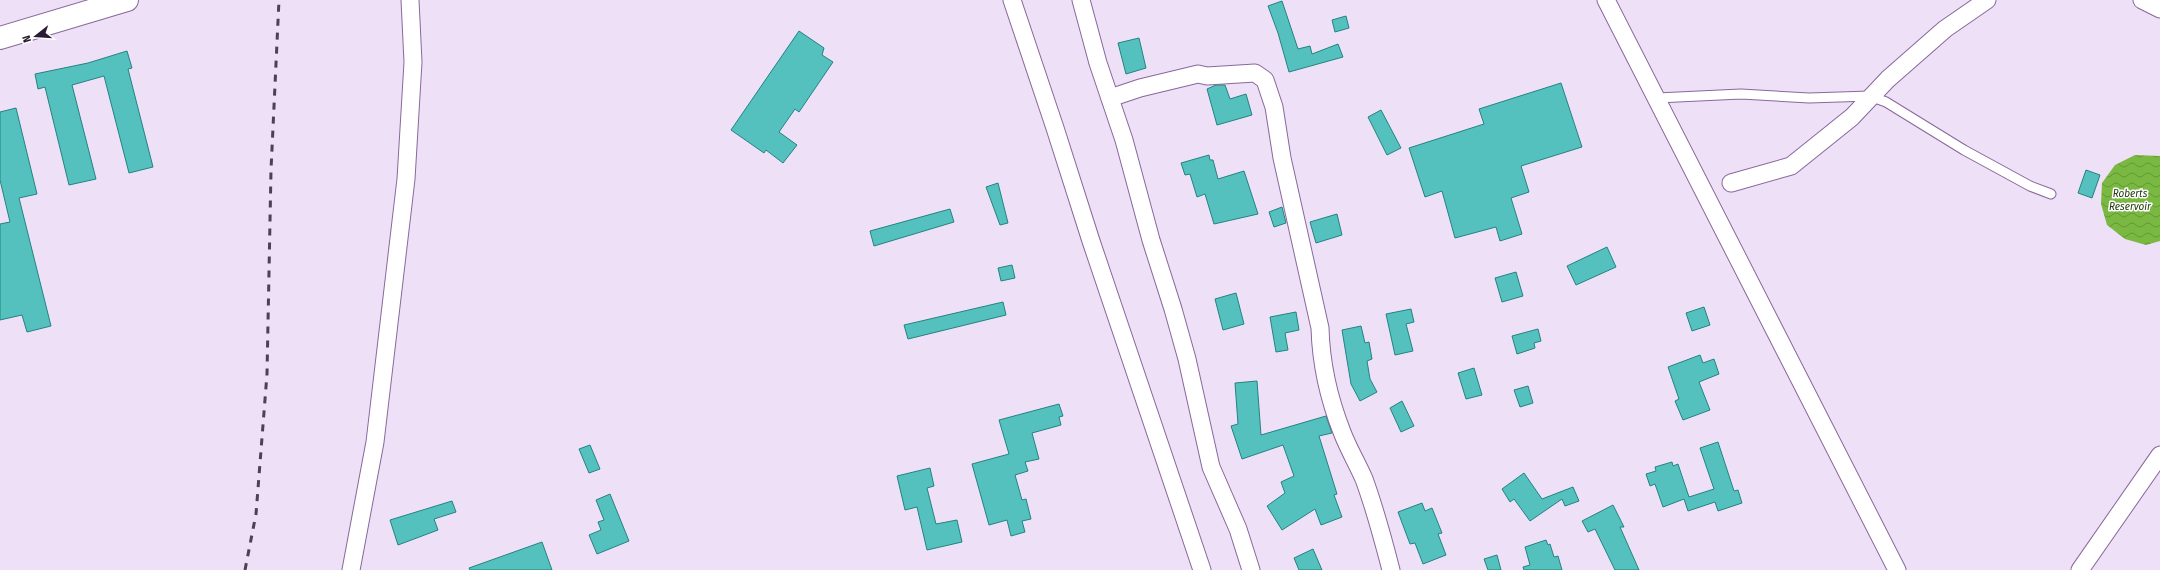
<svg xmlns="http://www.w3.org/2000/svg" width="2160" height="570" font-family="'Fira Sans Condensed',sans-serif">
	<defs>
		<pattern id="water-waves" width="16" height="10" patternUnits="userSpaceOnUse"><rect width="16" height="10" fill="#7ab941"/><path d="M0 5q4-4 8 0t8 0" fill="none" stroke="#649637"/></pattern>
	</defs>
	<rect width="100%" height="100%" fill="#eee0f7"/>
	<!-- water -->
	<path fill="url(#water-waves)" d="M2135 155 2160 156V241L2146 245 2125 239 2107 225 2101 204 2102 183 2115 165Z"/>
	<!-- building -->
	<g fill="#55c1be" stroke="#238380">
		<path d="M1282 1 1298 49 1310 46 1312 54 1338 44 1343 57 1289 72 1278 33 1268 6Z"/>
		<path d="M1346 16 1349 28 1335 32 1332 20Z"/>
		<path d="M799 31 824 48 822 55 833 62 799 112 795 109 779 132 797 145 783 163 766 150 764 153 731 130Z"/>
		<path d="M1139 38 1146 68 1126 74 1118 43Z"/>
		<path d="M127 51 132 68 128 69 153 167 129 173 104 76 72 85 96 179 69 185 45 87 38 89 35 74 88 63Z"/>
		<path d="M1561 83 1582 147 1521 166 1529 192 1511 198 1522 234 1500 241 1496 227 1455 238 1442 191 1425 197 1409 148 1484 124 1479 109Z"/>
		<path d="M1216 85H1225L1230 99 1246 94 1252 115 1217 125 1207 89Z"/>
		<path d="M16 108 37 194 19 198 51 326 27 332 22 315 0 320V224L10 222 0 180V112Z"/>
		<path d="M1381 110 1401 148 1387 155 1368 117Z"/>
		<path d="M1209 155 1210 160H1213L1218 179 1244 171 1258 214 1214 224 1205 194 1197 197 1190 174 1185 175 1181 163Z"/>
		<path d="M2086 170 2100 175 2092 198 2078 193Z"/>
		<path d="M998 183 1008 223 1000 225 986 187Z"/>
		<path d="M1282 207 1286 223 1274 227 1269 212Z"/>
		<path d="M950 209 954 222 874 246 870 231Z"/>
		<path d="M1337 214 1342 235 1316 243 1310 222Z"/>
		<path d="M1607 247 1616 267 1576 285 1567 266Z"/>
		<path d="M1012 265 1015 278 1001 281 998 268Z"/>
		<path d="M1516 272 1523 296 1502 302 1495 278Z"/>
		<path d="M1236 293 1244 324 1223 330 1215 299Z"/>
		<path d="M1003 302 1006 315 908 339 904 325Z"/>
		<path d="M1704 307 1710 325 1692 331 1686 313Z"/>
		<path d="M1411 309 1414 322 1406 324 1413 351 1395 355 1386 314Z"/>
		<path d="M1296 312 1299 330 1285 333 1288 350 1276 352 1270 317Z"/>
		<path d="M1361 326 1365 343 1369 342 1372 359 1367 361 1370 379 1377 392 1360 401 1351 384 1342 330Z"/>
		<path d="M1538 329 1541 341 1534 343 1535 348 1517 354 1512 336Z"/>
		<path d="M1700 355 1703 363 1714 359 1719 374 1699 382 1710 410 1683 420 1675 401 1679 399 1668 367Z"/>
		<path d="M1474 368 1482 395 1466 399 1458 373Z"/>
		<path d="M1257 381 1261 435 1326 416 1332 433 1319 436 1337 494 1334 495 1342 517 1321 525 1315 509 1282 530 1267 506 1285 493 1281 482 1294 476 1283 445 1242 459 1231 426 1238 424 1235 383Z"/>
		<path d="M1528 386 1533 403 1520 407 1514 390Z"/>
		<path d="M1402 401 1414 426 1401 432 1390 408Z"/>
		<path d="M1059 404 1063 416 1059 417 1061 425 1032 433 1039 459 1025 462 1028 471 1015 475 1022 500 1026 499 1031 519 1022 521 1025 532 1011 536 1007 520 989 525 972 464 1009 454 999 420Z"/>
		<path d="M1718 442 1734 491 1738 490 1742 503 1718 511 1715 502 1688 511 1684 499 1663 507 1655 484 1650 486 1646 474 1656 471 1655 467 1672 462 1673 466 1678 464 1689 497 1714 489 1700 448Z"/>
		<path d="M590 445 600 469 589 473 579 449Z"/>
		<path d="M930 468 934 486 927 488 936 524 957 520 962 542 927 550 917 507 905 510 897 476Z"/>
		<path d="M1524 473 1542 499 1573 487 1579 501 1565 506 1562 499 1530 521 1514 499 1510 502 1502 489Z"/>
		<path d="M610 494 629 541 597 554 589 535 601 530 598 522 604 520 596 500Z"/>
		<path d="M452 501 456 512 434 519 438 530 398 545 390 520Z"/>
		<path d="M1422 503 1425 511 1432 508 1442 533 1438 534 1446 555 1423 564 1415 543 1410 544 1398 512Z"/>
		<path d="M1613 505 1624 527H1620L1639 570H1615L1595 529 1588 532 1582 521Z"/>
		<path d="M1546 540 1548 545 1550 544 1554 557 1558 556 1562 570H1524L1523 567 1530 565 1525 547Z"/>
		<path d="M542 542 552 570H470L469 568Z"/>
		<path d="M1313 549 1322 570H1299L1294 558Z"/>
		<path d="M1497 555 1501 570H1488L1484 559Z"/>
	</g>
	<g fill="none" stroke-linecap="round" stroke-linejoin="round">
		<defs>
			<path id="service" d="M1657 98 1741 94 1809 98 1870 96 1886 102 1964 150 2030 186 2051 194"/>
			<g id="minor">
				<path d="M1012 0 1055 128 1091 241 1202 570"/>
				<path d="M1081 0 1098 63 1124 140 1151 240 1173 309 1187 359 1211 467 1238 529 1251 570"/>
				<path d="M1606 0 1897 570"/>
				<path d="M2142 0 2160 9"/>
				<path d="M1110 98 1140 88 1198 74 1207 76 1255 73 1265 80 1274 107 1282 158 1320 328C1321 364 1329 399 1342 432 1348 448 1357 463 1364 479 1375 509 1383 539 1391 570"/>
				<path d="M1731 183 1791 166 1852 117 1888 79 1945 29 1987 0"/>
				<path d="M351 570 375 442 406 179 413 62 410 0"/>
				<path d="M2080 570 2160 455"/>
			</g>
			<path id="tertiary" d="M0 38 127 0"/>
		</defs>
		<!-- service casing -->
		<use href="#service" stroke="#89689b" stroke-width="11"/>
		<!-- minor casing -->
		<use href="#minor" stroke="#89689b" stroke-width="19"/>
		<!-- tertiary casing -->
		<use href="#tertiary" stroke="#89689b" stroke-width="24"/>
		<!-- service -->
		<use href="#service" stroke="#fff" stroke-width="9"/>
		<!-- minor -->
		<use href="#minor" stroke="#fff" stroke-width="17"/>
		<!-- tertiary -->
		<use href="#tertiary" stroke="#fff" stroke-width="22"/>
		<!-- rail -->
		<path stroke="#4e4055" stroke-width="3" stroke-dasharray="7 7" stroke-linecap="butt" d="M245 570 256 514 267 374 271 170 279 0"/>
	</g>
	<g text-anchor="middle" stroke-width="3" stroke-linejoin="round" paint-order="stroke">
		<!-- water labels -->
		<g font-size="11" font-style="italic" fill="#243c0d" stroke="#fff">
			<text x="2130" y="197">Roberts<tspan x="2130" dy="13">Reservoir</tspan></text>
		</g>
	</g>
	<!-- north arrow -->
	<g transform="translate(36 36) rotate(253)" stroke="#ffffff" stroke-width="3" paint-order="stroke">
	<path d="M0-3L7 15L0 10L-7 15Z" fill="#2a1c31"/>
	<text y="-6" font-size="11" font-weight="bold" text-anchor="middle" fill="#2a1c31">N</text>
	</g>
</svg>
